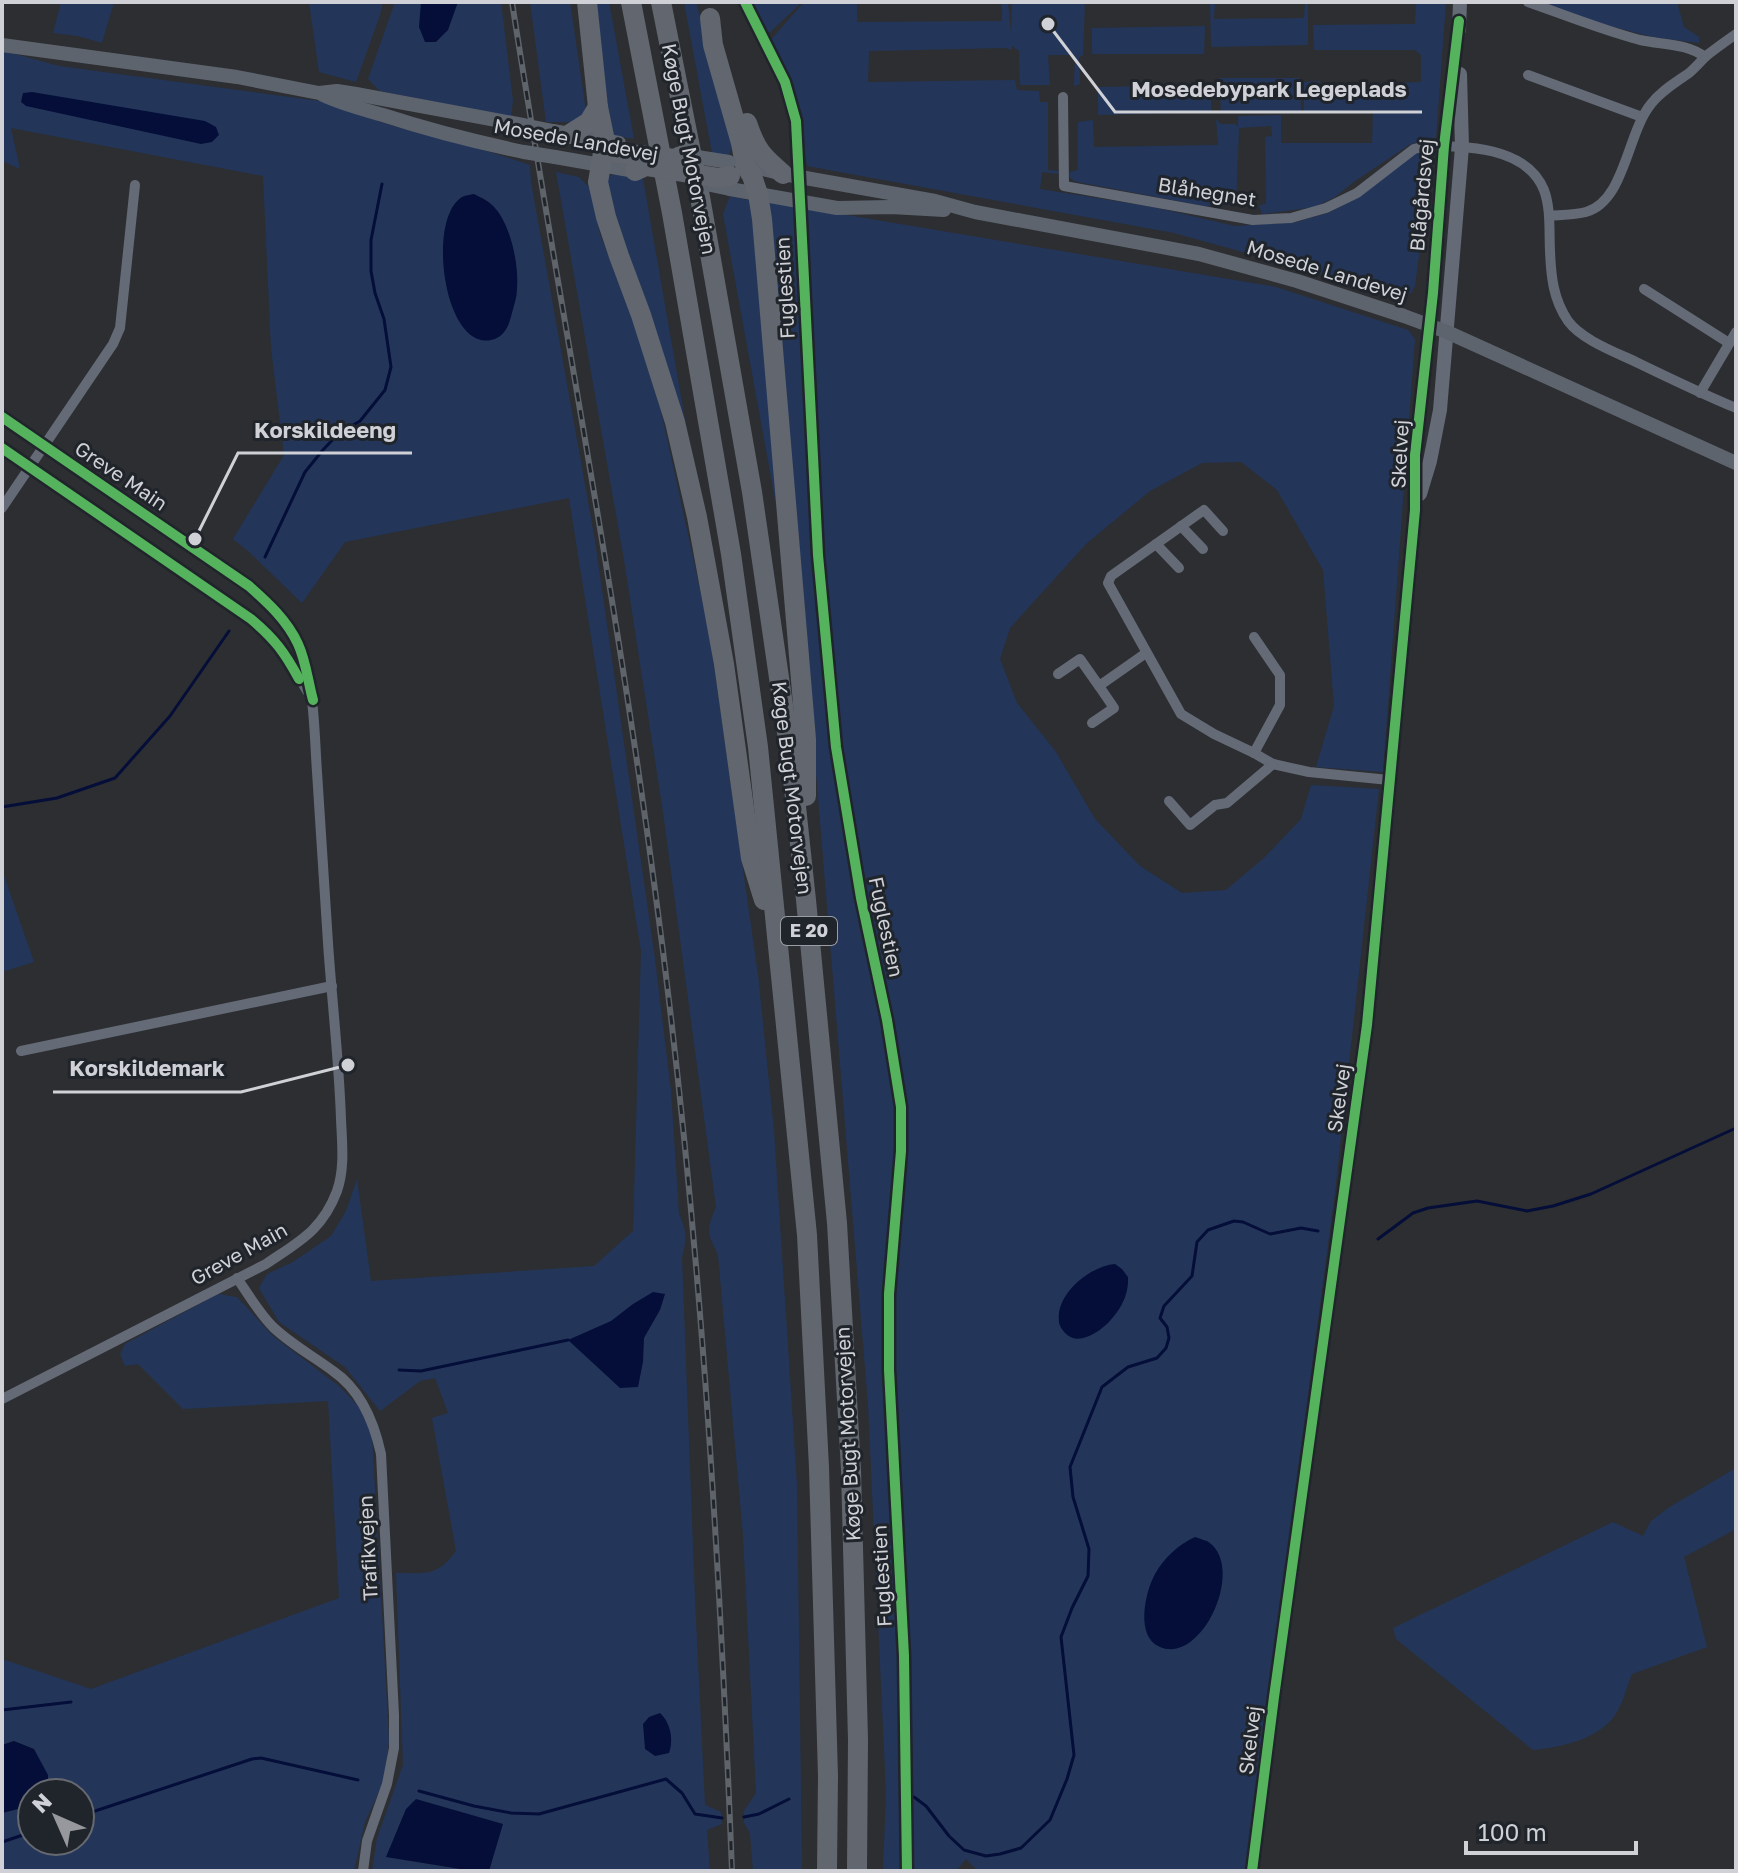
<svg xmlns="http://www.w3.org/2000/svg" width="1738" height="1873" font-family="'Golos Text',sans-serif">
	<rect width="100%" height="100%" fill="#2c2e32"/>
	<!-- green -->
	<g fill="#23365a">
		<path d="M61 2H114L102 43 78 36 53 33Z"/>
		<path d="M309 2H383L380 15 356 82 319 72Z"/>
		<path d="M395 2H501L513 101 511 117 380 91 368 79Z"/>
		<path d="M530 2H570L586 111 580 122H546Z"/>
		<path d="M596 2H609L634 139 611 135Z"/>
		<path d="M684 2H696L734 140 729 156 712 153Z"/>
		<path d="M748 2H802L767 35Z"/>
		<path d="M804 2H857V22L1002 21V2H1008L1011 33 1012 2H1085L1083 55 1079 57 1080 84 1074 86 1075 55H1048L1050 85H1020L1019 51 1012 46V50L1006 48 869 51 868 82 1015 80 1017 90 1039 91 1040 102H1048V170L1059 171 1058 174 1042 172 1040 189 1153 207 1235 226 1297 222 1330 212 1356 198 1414 154 1428 150 1433 153 1415 286 1411 293 1402 296 1174 233 807 166 798 115 788 79 769 42Z"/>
		<path d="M1210 2H1215L1214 19 1304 18 1305 2H1308V45L1211 47Z"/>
		<path d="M1416 2H1446L1436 138 1425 139 1409 145 1355 181 1335 197 1315 207 1262 214 1259 205 1266 204 1265 137 1272 136 1271 126 1239 128 1236 205 1204 206 1083 183 1074 181 1069 176 1070 172 1078 170V122L1093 120 1094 147 1218 145 1216 119 1221 124H1236L1238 127V116L1281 115V143H1372L1373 110 1304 112V82L1320 81V85L1421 82V55L1415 50H1314L1313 25 1415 24Z"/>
		<path d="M1540 2H1677L1684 27 1699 37V43L1653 37 1606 25Z"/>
		<path d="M1205 26 1204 54H1092V28Z"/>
		<path d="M4 51 59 66 320 101 390 125 484 150 530 165 531 182 595 541 655 959 671 1091 679 1214C687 1232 687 1238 682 1257L695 1600 705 1805 721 1812 722 1824 707 1830 710 1871H489L502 1824 406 1809 387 1857 473 1871H372L377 1838 403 1765 396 1573C426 1573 437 1577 456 1551L432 1418 448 1413 435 1378 420 1381 380 1411 345 1367 279 1322 259 1288 267 1274 293 1262 331 1236 346 1211 357 1179 371 1281 594 1266 633 1231 641 951 569 498 345 542 302 603 248 551 233 539 284 455 271 348 263 176 11 128 20 169 2 161V53Z"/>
		<path d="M1300 78 1301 112 1221 113 1219 78Z"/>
		<path d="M1211 85V112L1098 115V87Z"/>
		<path d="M556 172 579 177 590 188 600 234 632 317 661 411 709 631 758 975 774 1131 797 1485 802 1871H753L750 1833 744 1823V1811L756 1793 743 1535 718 1255C707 1232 706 1231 716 1207L663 812 624 560Z"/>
		<path d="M617 174 643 179 700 506 612 219 607 176Z"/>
		<path d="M730 196 753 201 781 532 723 214Z"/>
		<path d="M769 202 1276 287 1408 330 1415 339 1383 772 1316 767 1334 706 1323 570 1277 490 1241 462 1202 463 1150 491 1086 544 1010 628 1000 659 1017 703 1056 752 1095 819 1140 866 1182 893 1226 890 1265 857 1301 819 1311 785 1379 789 1335 1192 1245 1871H978L966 1859 956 1871H883L886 1793 868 1404Z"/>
		<path d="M2 870 34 962 2 972Z"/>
		<path d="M218 1294 237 1297 273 1336 339 1386 360 1408 372 1435 389 1740 384 1781 365 1822 354 1871H2V1813L26 1807 32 1802V1841H80V1793H44L48 1789 14 1741 2 1745V1659L91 1689 339 1598 328 1401 183 1409 138 1364 125 1366 120 1354 125 1344Z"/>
		<path d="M1736 1468V1529L1684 1557 1707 1647 1632 1674C1627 1686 1624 1699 1618 1710 1603 1739 1562 1747 1533 1750L1396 1639 1393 1628 1613 1522 1643 1536 1651 1521 1668 1508Z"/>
	</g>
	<!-- water -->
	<g fill="#040e38">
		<path d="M421 2H458L448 30 436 42H425L419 27Z"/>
		<path d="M32 92 205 121 216 127 219 135 212 142 201 144 26 106 21 102 23 93Z"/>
		<path d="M474 194C482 198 489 201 495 208 511 226 519 265 517 289 517 297 514 305 512 313 509 325 505 337 491 340 444 350 426 219 462 197 466 195 470 195 474 194Z"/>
		<path d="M1115 1264 1122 1269 1128 1277C1129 1295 1121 1309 1109 1322 1099 1332 1078 1347 1065 1333 1063 1331 1059 1325 1059 1322 1055 1294 1090 1266 1115 1264Z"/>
		<path d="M653 1292 665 1294 660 1310 644 1338 643 1362 638 1387 620 1388 568 1340 611 1321 633 1304Z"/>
		<path d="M1195 1537C1196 1537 1206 1541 1207 1541 1247 1565 1203 1665 1160 1647 1135 1637 1145 1592 1155 1574 1164 1558 1179 1544 1195 1537Z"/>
		<path d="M660 1713C670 1722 674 1739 669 1753L655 1756 645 1749 643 1724 649 1717Z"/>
		<path d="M14 1741 34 1749 48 1775V1790L44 1793H32V1802L26 1807 2 1813V1745Z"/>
		<path d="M416 1799 503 1824 489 1871H473L386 1857 406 1809Z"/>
	</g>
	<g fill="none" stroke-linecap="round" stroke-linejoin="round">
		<!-- stream -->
		<g stroke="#040e38" stroke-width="3">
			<path d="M265 557 305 472 322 451 338 434 360 421 385 390 391 367 384 319 375 293 371 271V240L382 184"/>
			<path d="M2 807 57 798 115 778 170 716 229 631"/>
			<path d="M1378 1239 1413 1213 1428 1208 1477 1201 1527 1211 1553 1206 1591 1194 1736 1128"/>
			<path d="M399 1370 421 1371 568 1340"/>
			<path d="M2 1710 71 1702"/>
			<path d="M419 1791 474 1806 511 1813 539 1814 666 1779 682 1793 695 1814 722 1818"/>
			<path d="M914 1797 926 1806 949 1836 964 1850 986 1856 1000 1854 1021 1848 1050 1820 1067 1779 1074 1755 1061 1637 1072 1608 1088 1576 1089 1549 1073 1497 1070 1467 1102 1387 1128 1367 1157 1358 1166 1348 1169 1338 1167 1327 1160 1318 1164 1306 1192 1276 1197 1242 1208 1230 1234 1221 1243 1222 1270 1234 1301 1228 1318 1231"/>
			<path d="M80 1816 252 1759 261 1758 358 1780"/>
			<path d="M744 1817 759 1814 789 1799"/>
			<path d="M2 1842 32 1832"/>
		</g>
		<!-- minor -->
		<g stroke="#646a76" stroke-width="10">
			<path d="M1528 2C1565 15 1602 30 1640 40 1663 45 1686 43 1705 57"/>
			<path d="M1528 75 1642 117"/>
			<path d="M1063 97 1064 186 1253 220 1291 218 1326 208 1357 193 1414 149 1425 146C1465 146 1526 146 1544 190 1551 209 1549 231 1550 251 1551 276 1553 299 1568 321 1582 340 1615 352 1636 362 1669 378 1702 394 1736 408"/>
			<path d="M1549 216C1561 215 1575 215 1586 212 1625 201 1627 133 1651 104 1661 91 1675 83 1689 73 1695 68 1700 62 1706 56 1716 48 1726 41 1736 34"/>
			<path d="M1644 289 1729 343"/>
			<path d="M1700 393 1736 332"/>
			<path d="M2 417 249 586C268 603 289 621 299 646 315 686 314 730 317 772 321 829 324 886 328 943 332 1002 339 1060 341 1119 342 1143 345 1168 337 1191 322 1231 298 1242 266 1264L2 1399"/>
			<path d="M2 448 251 619 271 636 285 653 307 691"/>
			<path d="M2 508 113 344 120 328 135 185"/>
			<path d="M1181 526 1203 549"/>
			<path d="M1223 531 1204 510 1111 576 1108 583 1181 714 1214 734 1254 753 1273 764 1309 772 1389 780"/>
			<path d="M1156 544 1179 568"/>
			<path d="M1254 637 1280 675V705L1254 753"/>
			<path d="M1058 674 1080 659 1099 686 1146 653"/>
			<path d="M1092 723 1114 708 1099 686"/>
			<path d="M1169 801 1190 825 1215 805 1227 803 1273 764"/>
			<path d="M21 1051 332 986"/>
			<path d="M237 1278C248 1294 259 1313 273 1327 292 1345 313 1356 333 1371 361 1390 374 1422 381 1454L394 1715V1748L387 1784 367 1841 363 1871"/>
		</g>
		<!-- tertiary -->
		<g stroke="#646a76" stroke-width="14">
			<path d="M1459 30 1460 2"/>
			<path d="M1420 494 1430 461 1440 410 1462 147 1460 74"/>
			<path d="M1252 1871 1274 1697 1367 1025 1415 510V455L1433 293 1444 146 1459 21"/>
		</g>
		<!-- secondary -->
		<g stroke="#5e646e" stroke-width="14">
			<path d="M2 45 237 77 319 93 337 91 356 94 523 125"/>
			<path d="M323 95C342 104 362 109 383 115 429 130 476 142 524 152"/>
			<path d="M553 131 619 143"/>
			<path d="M555 157 635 171"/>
			<path d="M742 164 783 174 935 201 975 212 1199 254 1297 281 1404 316 1447 332 1736 463"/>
			<path d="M730 189 837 208 891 207 944 210"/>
		</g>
		<!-- motorway -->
		<g stroke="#62666e" stroke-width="20">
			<path d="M587 2 598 107 605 141 598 182 606 217 619 256 641 315 675 422 697 517 724 664 751 858 764 900"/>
			<path d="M631 2 672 213 731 554 758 747 807 1235 819 1467 828 1776 827 1871"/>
			<path d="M661 2 700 197 752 492 791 760 806 900 837 1223 851 1470 858 1740 857 1871"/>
			<path d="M710 18 713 45 741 143 745 165 752 176 758 194 762 219 806 739V796"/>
			<path d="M747 123C756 150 762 156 783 174"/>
			<path d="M570 134 589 122 598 107"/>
		</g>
		<defs>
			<path id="rail" d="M512 2C558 298 616 593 655 890 699 1216 719 1543 732 1871"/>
		</defs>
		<!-- rail casing -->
		<use href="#rail" stroke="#5f646a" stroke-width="6"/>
		<!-- rail -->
		<use href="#rail" stroke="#20242b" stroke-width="3" stroke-dasharray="9" stroke-linecap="butt"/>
		<!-- secondary-bridge -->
		<g stroke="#5e646e" stroke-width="14">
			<path d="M523 125 553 131"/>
			<path d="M524 152 555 157"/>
			<path d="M678 154 729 162"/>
			<path d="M706 184 730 189"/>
		</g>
		<!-- motorway-bridge -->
		<g stroke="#62666e" stroke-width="20">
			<path d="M619 153 675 159 684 155"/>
			<path d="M635 171 646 166 719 178 730 176"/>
		</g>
		<defs>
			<g id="cycleway">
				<path d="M745 2 785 82 796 121 818 555 836 747 861 898 887 1020 901 1107V1151L889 1294V1370L904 1656 907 1871"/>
				<path d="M2 417 249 586C268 603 287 620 298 644 306 661 308 682 313 700"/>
				<path d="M2 448 251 619C275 639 285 653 299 679"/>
				<path d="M1252 1871 1274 1697 1367 1025 1415 510V455L1433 293 1444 146 1459 21"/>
			</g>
		</defs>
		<!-- cycleway casing -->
		<use href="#cycleway" stroke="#20242b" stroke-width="15"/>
		<!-- cycleway -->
		<use href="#cycleway" stroke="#56b35d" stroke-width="10"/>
	</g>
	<g text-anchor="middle" stroke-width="6" stroke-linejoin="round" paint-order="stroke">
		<!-- shield labels -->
		<rect fill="#20242b" stroke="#9a9da3" stroke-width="2" x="781" y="917" width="56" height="28" rx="6"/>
		<g font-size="18" font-weight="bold" fill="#cfd1d6">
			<text x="809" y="937">E 20</text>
		</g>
		<!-- street labels -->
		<g font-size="20" fill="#cfd1d6" stroke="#20242b">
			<text transform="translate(576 140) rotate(10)" y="7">Mosede Landevej</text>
			<text transform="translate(689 149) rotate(79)" y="7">Køge Bugt Motorvejen</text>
			<text transform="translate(1207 192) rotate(9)" y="7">Blåhegnet</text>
			<text transform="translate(1422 195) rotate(-85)" y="7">Blågårdsvej</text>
			<text transform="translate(1327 271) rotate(17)" y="7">Mosede Landevej</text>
			<text transform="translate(785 288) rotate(-93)" y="7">Fuglestien</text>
			<text transform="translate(1400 454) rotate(-87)" y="7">Skelvej</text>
			<text transform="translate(121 476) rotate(34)" y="7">Greve Main</text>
			<text transform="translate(792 788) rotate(83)" y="7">Køge Bugt Motorvejen</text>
			<text transform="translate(886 927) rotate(78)" y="7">Fuglestien</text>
			<text transform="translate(1339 1098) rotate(-82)" y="7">Skelvej</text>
			<text transform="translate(239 1254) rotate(-29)" y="7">Greve Main</text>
			<text transform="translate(848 1434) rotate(-93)" y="7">Køge Bugt Motorvejen</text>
			<text transform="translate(368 1548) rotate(-93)" y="7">Trafikvejen</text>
			<text transform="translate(882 1576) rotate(-93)" y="7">Fuglestien</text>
			<text transform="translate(1250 1740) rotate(-83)" y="7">Skelvej</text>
		</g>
	</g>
	<!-- callouts -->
	<path fill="none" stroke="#cfd1d6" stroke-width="3" d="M1048 24L1115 112H1422M195 539L238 453H412M348 1065L241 1092H53"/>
	<g fill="#cfd1d6" stroke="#20242b" stroke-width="3">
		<circle cx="1048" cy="24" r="8"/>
		<circle cx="195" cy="539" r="8"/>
		<circle cx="348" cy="1065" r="8"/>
	</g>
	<g font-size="22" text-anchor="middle" font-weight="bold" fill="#cfd1d6" stroke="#20242b" stroke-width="6" stroke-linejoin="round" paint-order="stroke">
		<text x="1269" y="97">Mosedebypark Legeplads</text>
		<text x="325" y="438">Korskildeeng</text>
		<text x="147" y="1076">Korskildemark</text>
	</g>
	<!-- border -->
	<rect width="1738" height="1873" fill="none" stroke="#cfd1d6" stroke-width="8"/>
	<!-- north arrow -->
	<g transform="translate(56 1817) rotate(315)"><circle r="38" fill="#20242b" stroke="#66696f" stroke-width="2"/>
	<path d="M0-6L14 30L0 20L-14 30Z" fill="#96989d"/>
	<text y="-12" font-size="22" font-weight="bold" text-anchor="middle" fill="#cfd1d6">N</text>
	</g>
	<!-- scale -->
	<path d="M1466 1841v12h170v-12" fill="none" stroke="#cfd1d6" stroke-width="4"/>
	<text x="1478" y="1841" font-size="24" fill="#cfd1d6" stroke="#20242b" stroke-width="6" paint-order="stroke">100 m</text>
</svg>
